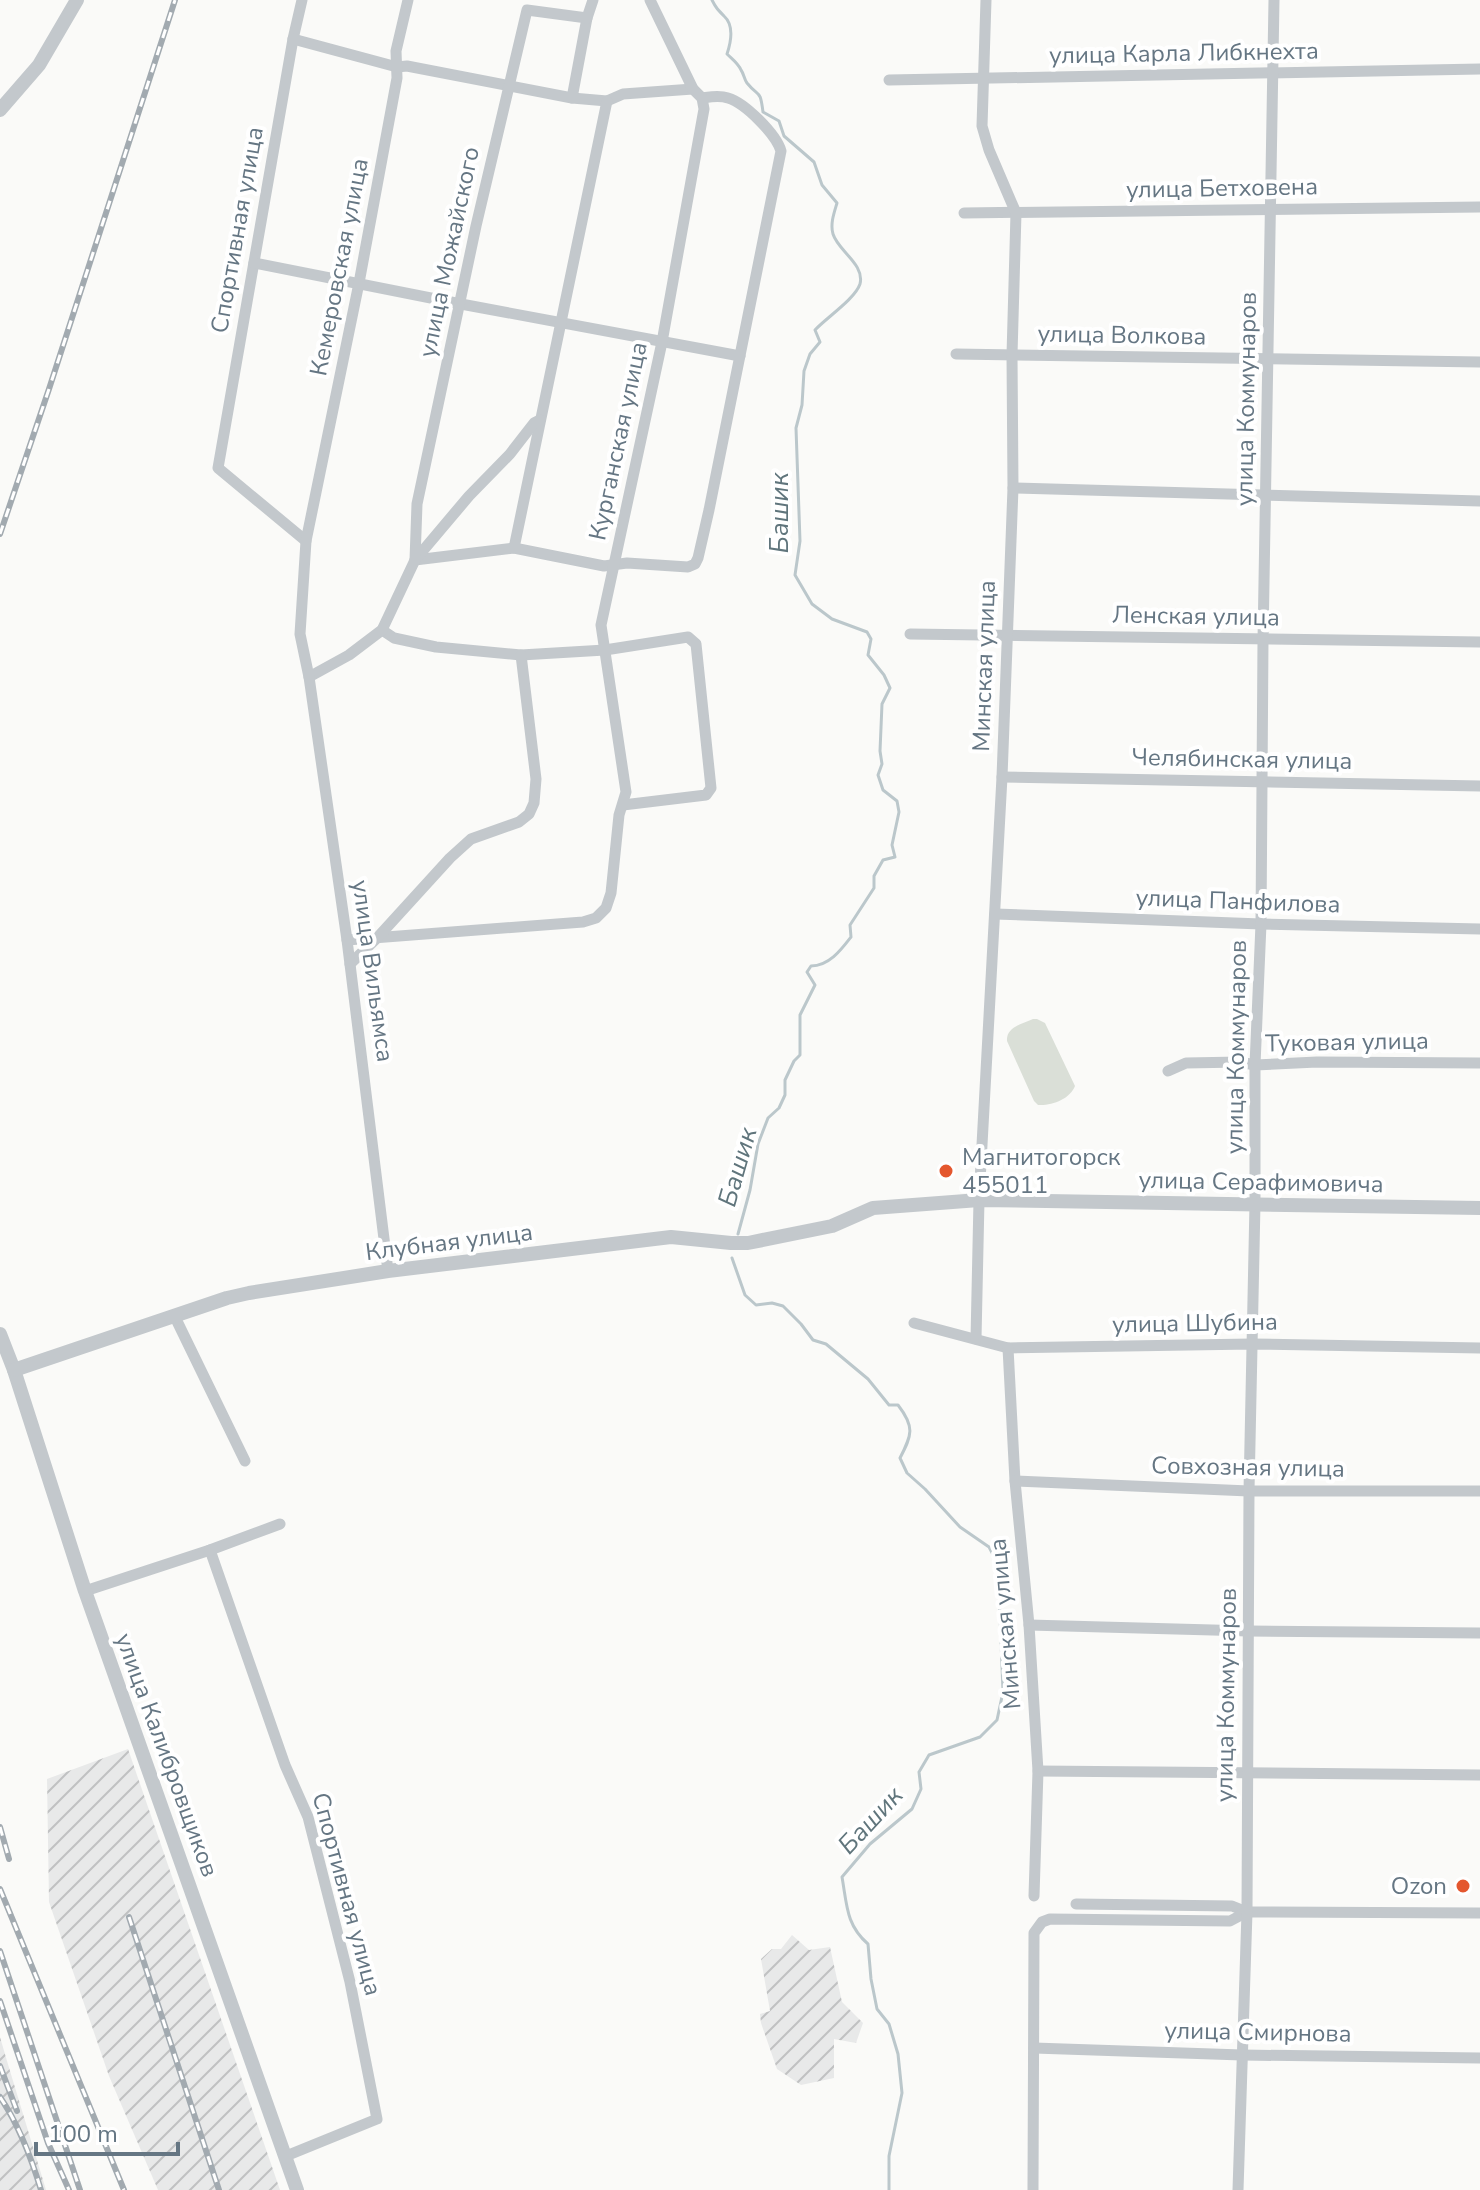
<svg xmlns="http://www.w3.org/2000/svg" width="1480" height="2190" font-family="'Nunito Sans',sans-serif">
	<defs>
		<pattern id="industrial-furrows" width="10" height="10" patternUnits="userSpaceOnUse" patternTransform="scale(2)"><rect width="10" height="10" fill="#e8e9e9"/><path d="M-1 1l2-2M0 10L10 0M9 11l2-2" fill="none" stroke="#c0c1c2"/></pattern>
	</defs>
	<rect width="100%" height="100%" fill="#fafaf8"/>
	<!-- industrial -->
	<g fill="url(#industrial-furrows)">
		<path d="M128 1749 280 2190H158L109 2076 49 1902 47 1779Z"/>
		<path d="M792 1935 809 1950 830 1947 842 2002 863 2023 856 2043 834 2039V2078L801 2085 777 2069 761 2023 760 2014 770 2011 761 1959 772 1949H781Z"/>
		<path d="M0 2037 7 2061 46 2190H0Z"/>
	</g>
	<!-- pitch -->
	<path fill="#dadfd7" d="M1033 1019H1037L1045 1023 1075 1086C1070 1099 1052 1106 1038 1105L1034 1101 1007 1041C1006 1027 1022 1024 1033 1019Z"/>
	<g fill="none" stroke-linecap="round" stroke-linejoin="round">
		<!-- stream -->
		<g stroke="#bbc7cb" stroke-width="3">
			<path d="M712 0C716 8 718 10 724 16 734 25 731 42 727 54 732 59 738 63 741 70 744 74 744 79 747 83 759 98 760 88 763 112L779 121 784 136 814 162 822 185 837 203C834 213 830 224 833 234 838 251 865 264 860 284 855 299 826 318 815 330L820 342 810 354 804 371 802 405 796 428 800 541 795 575 812 604 832 619 867 632 871 639 868 655 884 675 890 688 882 704 880 751 882 764 878 775 883 790 897 801 899 812 892 845 895 857 883 860 874 876V888L850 925 851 937C841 950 829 966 811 966L807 972 815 985 800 1015V1055L794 1061 785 1080V1095L779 1108 768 1118 758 1144 750 1190 738 1234"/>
			<path d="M732 1258 745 1295 756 1305 772 1303 783 1306 801 1324 813 1340 826 1344 868 1379 889 1405H898C915 1427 912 1435 900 1458L907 1473 925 1489 960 1527 989 1547 998 1564 1003 1692 997 1720 980 1737 929 1755 919 1772 921 1789 912 1809 870 1844 842 1877C847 1905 846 1925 868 1944L871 1979 877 2009 889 2024 898 2054 902 2093 889 2156V2190"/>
		</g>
		<!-- minor -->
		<g stroke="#c3c8cc" stroke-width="11">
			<path d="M302 0 293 39 218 468 306 541"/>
			<path d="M293 39 397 67 407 66 572 98 607 101 623 94 693 89"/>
			<path d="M889 80 1480 69"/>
			<path d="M572 98 587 18"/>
			<path d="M964 213 1480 207"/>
			<path d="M254 263 461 304 740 356"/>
			<path d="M956 354 1480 362"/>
			<path d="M1013 488 1480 501"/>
			<path d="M514 548 607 101"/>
			<path d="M415 560 514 548 604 566 627 563 688 567 695 564 698 558 709 510 781 151C776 134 745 103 728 98 719 95 710 97 702 98"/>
			<path d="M415 560 469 496 510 454 534 423 540 420"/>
			<path d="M382 630 394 638 436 647 521 655 605 650 688 637 696 644 711 788 706 795 623 805"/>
			<path d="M910 634 1480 642"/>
			<path d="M309 677 349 655 382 630 415 560 417 504 476 226 527 10 587 18 593 0"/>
			<path d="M1002 777 1480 786"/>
			<path d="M995 914 1261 924 1480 929"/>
			<path d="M347 940 583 922 596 918 606 908 611 893 619 815 626 792 601 625 662 342 704 109 702 98 693 89 650 0"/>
			<path d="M350 964 378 937 450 858 471 839 519 822 529 814 534 803 536 779 521 655"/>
			<path d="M1168 1071 1186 1063 1240 1062 1255 1065 1317 1062 1480 1063"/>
			<path d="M388 1271 347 940 309 677 300 634 306 541 359 283 397 78 396 51 408 0"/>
			<path d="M174 1315 245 1461"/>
			<path d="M914 1323 1008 1348 1252 1344 1480 1348"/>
			<path d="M976 1339 979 1200 1002 777 1013 488 1012 355 1016 213 989 150 982 126 986 0"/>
			<path d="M1008 1348 1015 1481 1029 1625 1038 1771 1034 1896"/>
			<path d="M1015 1481 1249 1491H1480"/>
			<path d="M210 1550 285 1765 308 1817 350 1982 377 2119 286 2156"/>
			<path d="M85 1591 210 1550 280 1524"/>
			<path d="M1029 1625 1249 1631 1480 1633"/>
			<path d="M1038 1771 1480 1775"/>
			<path d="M1076 1904 1232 1906 1247 1912"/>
			<path d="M1034 2048 1242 2055 1480 2058"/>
			<path d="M1033 2190 1034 1933 1042 1922 1050 1919 1230 1921 1247 1912 1480 1913"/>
			<path d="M1238 2190 1247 1912 1249 1491 1255 1203V1065L1261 924 1263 640 1274 0"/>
		</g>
		<!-- tertiary -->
		<g stroke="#c3c8cc" stroke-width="14">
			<path d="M0 110 39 65 77 0"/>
			<path d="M0 1334 14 1370 85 1591 297 2190"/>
			<path d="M14 1370 227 1298 249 1293 388 1271 671 1237 731 1243H748L832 1226 873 1208 979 1200 1480 1208"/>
		</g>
		<defs>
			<g id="rail">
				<path d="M0 534 49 389 175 0"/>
				<path d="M0 1827 9 1859"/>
				<path d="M0 1889 124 2190"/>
				<path d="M129 1917 219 2190"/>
				<path d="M0 1951 80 2190"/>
				<path d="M0 2001 48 2143 69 2190"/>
				<path d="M0 2066 17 2111"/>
				<path d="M0 2097C19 2125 31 2157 41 2190"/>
			</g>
		</defs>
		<!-- rail casing -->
		<use href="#rail" stroke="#a2aab0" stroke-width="6"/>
		<!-- rail -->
		<use href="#rail" stroke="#fff" stroke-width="3" stroke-dasharray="9" stroke-linecap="butt"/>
	</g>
	<!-- markers -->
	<g fill="#e4572e" stroke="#fff" stroke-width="3">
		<circle cx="946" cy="1171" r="8"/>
		<circle cx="1463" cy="1886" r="8"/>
	</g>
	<g text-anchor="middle" stroke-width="8" stroke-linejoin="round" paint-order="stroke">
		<!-- street labels -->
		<g font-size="24" fill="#657683" stroke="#fff">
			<text transform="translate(1184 53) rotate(-1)" y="8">улица Карла Либкнехта</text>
			<text transform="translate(1222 188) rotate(-1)" y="8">улица Бетховена</text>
			<text transform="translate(237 230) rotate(-80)" y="8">Спортивная улица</text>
			<text transform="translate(449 252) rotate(-78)" y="8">улица Можайского</text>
			<text transform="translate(339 267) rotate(-79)" y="8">Кемеровская улица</text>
			<text transform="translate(1122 335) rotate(1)" y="8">улица Волкова</text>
			<text transform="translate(1246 399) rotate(-89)" y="8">улица Коммунаров</text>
			<text transform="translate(618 441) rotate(-78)" y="8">Курганская улица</text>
			<text transform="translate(1196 616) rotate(1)" y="8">Ленская улица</text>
			<text transform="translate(984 666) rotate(-88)" y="8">Минская улица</text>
			<text transform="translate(1242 759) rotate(1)" y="8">Челябинская улица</text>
			<text transform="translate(1238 901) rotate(2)" y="8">улица Панфилова</text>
			<text transform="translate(373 971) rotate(82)" y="8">улица Вильямса</text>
			<text transform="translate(1347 1042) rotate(-1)" y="8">Туковая улица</text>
			<text transform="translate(1236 1047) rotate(-89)" y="8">улица Коммунаров</text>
			<text transform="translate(1261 1182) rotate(1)" y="8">улица Серафимовича</text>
			<text transform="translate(449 1242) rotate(-7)" y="8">Клубная улица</text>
			<text transform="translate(1195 1323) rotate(-1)" y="8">улица Шубина</text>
			<text transform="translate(1248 1467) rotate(1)" y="8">Совхозная улица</text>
			<text transform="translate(1005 1624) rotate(-95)" y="8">Минская улица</text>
			<text transform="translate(1226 1695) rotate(-89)" y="8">улица Коммунаров</text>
			<text transform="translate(167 1755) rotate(70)" y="8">улица Калибровщиков</text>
			<text transform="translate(347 1894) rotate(75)" y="8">Спортивная улица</text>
			<text transform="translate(1258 2032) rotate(1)" y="8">улица Смирнова</text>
		</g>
		<!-- poi labels -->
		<g font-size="24" fill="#657683" stroke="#fff" text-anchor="start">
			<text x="962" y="1165">Магнитогорск<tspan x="962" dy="28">455011</tspan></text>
			<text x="1447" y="1894" text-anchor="end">Ozon</text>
		</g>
		<!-- water labels -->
		<g font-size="26" font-style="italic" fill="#60757c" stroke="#fff">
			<text transform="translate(779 513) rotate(-90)" y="9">Башик</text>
			<text transform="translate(737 1167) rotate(-74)" y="9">Башик</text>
			<text transform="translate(870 1820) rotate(-47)" y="9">Башик</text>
		</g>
	</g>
	<!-- scale -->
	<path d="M36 2142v12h142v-12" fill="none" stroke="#657683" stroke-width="4"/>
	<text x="48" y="2142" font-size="24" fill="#657683" stroke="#ffffff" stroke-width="6" paint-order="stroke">100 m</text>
</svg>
